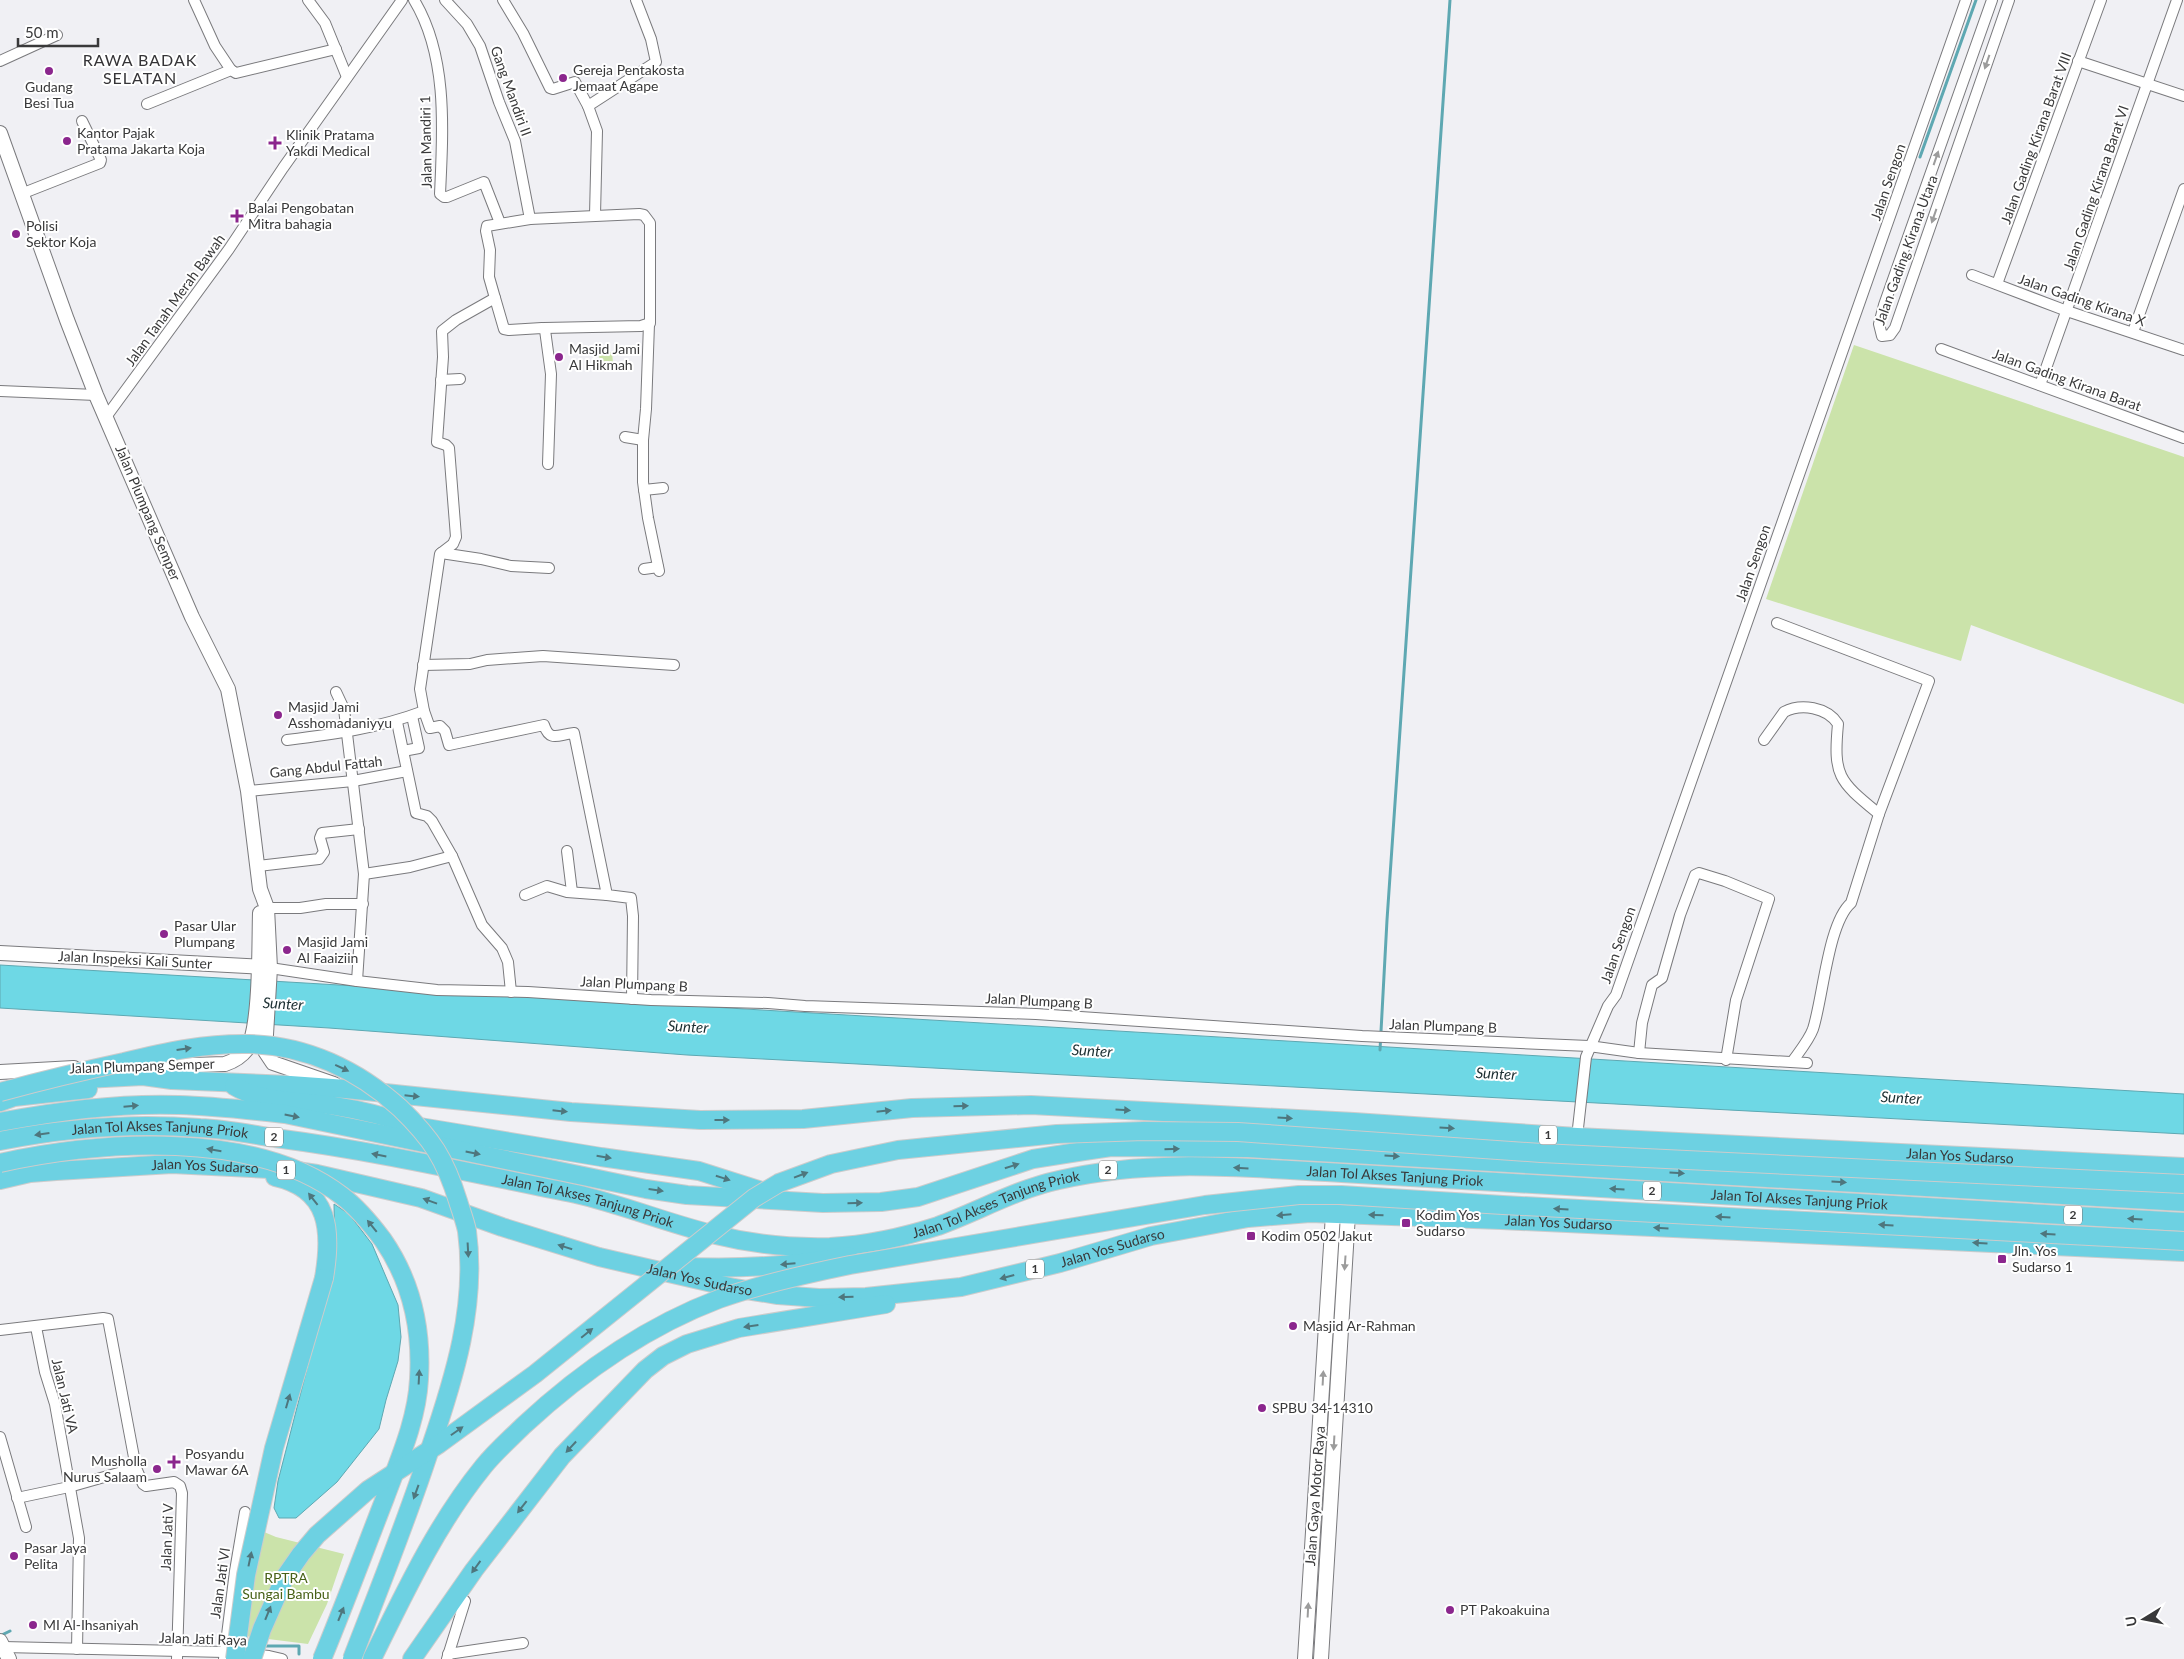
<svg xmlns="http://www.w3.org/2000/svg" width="2184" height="1659" font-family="Lato,sans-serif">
	<rect width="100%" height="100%" fill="#f0f0f4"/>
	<!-- green -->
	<g fill="#cbe3aa">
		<path d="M1854 345 2184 457V704L1971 625 1961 661 1766 599Z"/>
		<path d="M612 352 613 363 600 365 599 354Z"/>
		<path d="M252 1527 276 1537 344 1554 327 1604 308 1644 228 1634Z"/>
	</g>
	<!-- water -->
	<g fill="#6ed8e5" stroke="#5ea8b2">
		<path d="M0 965 2184 1094V1134L687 1055 329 1028 0 1008Z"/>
		<path d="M334 1204 349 1214 372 1244 398 1305 401 1337 398 1361 386 1400 379 1429 337 1482 296 1518H279L274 1508 278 1481 335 1260Z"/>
	</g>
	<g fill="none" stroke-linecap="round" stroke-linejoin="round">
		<!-- stream -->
		<g stroke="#5ea8b2" stroke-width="3">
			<path d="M1920 157 1976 0"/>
			<path d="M1380 1050 1387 920 1450 0"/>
			<path d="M0 1636 10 1631"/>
			<path d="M262 1646H299V1654"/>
		</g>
		<defs>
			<g id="street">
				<path d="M194 0 215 46 231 70"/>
				<path d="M308 0 325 23 347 77"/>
				<path d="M414 0C448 56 443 130 440 194L444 197H447L484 182 500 223"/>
				<path d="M503 0 523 33 550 88 553 89 575 82 588 106 597 131 595 215"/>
				<path d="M1992 0 1884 305 1879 324 1882 336 1890 335 1895 328 2009 0"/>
				<path d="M0 61 57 35"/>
				<path d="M2078 61 2184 96"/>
				<path d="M147 104 231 70 236 73 336 49"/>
				<path d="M588 106 656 62 651 39 636 0"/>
				<path d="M21 194 100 163 101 160 82 121"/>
				<path d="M530 219 639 214 644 215 650 223V323L641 326 544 328"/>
				<path d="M1972 275 2067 311 2184 350"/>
				<path d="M1997 284 2101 0"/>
				<path d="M495 298 504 329 509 330 542 328 545 330 551 374 548 464"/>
				<path d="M649 324 646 409 643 440V482L648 518 659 571"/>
				<path d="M2133 332 2184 189"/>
				<path d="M1941 349 2184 438"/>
				<path d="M441 380 460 379"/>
				<path d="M2040 385 2177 0"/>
				<path d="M0 391 96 395"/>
				<path d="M106 417 229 249 283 168 402 0"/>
				<path d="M625 437 643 440"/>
				<path d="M644 490 663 488"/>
				<path d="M441 553 481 559 511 566 549 568"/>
				<path d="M644 569 658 567"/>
				<path d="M1777 623 1929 681 1879 814 1851 903C1828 923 1823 998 1813 1029 1809 1040 1799 1052 1792 1062"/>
				<path d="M423 665 470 664 487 660 543 656 674 665"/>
				<path d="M336 692 344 709 364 874 357 981"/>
				<path d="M424 711 430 728 440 726 445 731 449 745 544 725C550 743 559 734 574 733L607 895 631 898 633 916 632 999"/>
				<path d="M397 722 416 813 427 816 432 821 452 856 482 925 502 948 508 962 511 992"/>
				<path d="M287 740C335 734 379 728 424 711L420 689 440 554 453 544 456 537 449 448 446 445 437 442 443 357 442 331 456 320 495 298 489 277 490 250 486 231 487 226 530 219 515 141 499 102 480 46 467 24 445 0"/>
				<path d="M1764 740 1784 712C1801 703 1827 707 1838 724 1833 777 1839 781 1879 814"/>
				<path d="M403 751 419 748 412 716"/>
				<path d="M248 791 353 781 407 771"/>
				<path d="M567 851 572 892"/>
				<path d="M258 866 319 859 324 852 320 838 322 833 359 829"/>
				<path d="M364 874 410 867 452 856"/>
				<path d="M525 895 547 886 567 892 607 895"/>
				<path d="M267 908H300L326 904H363"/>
				<path d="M270 968 357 981 437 990 528 992 651 1000 768 1003 805 1006 1036 1014 1362 1036 1589 1046 1639 1053 1807 1063"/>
				<path d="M1639 1053 1642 1023 1652 985 1662 978 1680 915 1695 875 1699 873 1725 881 1769 899 1736 1000 1726 1060"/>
				<path d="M1577 1137 1586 1057 1608 1006 1616 995 1966 0"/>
				<path d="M36 1327 45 1372 55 1404 79 1538 77 1649"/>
				<path d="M0 1330 103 1318 108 1319 136 1468 143 1484 146 1486 174 1482 180 1486 182 1493 177 1659"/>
				<path d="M0 1437 26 1527"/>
				<path d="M17 1498 69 1487 136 1468"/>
				<path d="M3 1647 225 1652 269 1656 282 1659"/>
				<path d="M448 1654 523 1643"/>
				<path d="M224 1659 235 1571 245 1512"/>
				<path d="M447 1659 465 1601"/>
			</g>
			<g id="secondary">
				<path d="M0 133 67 320 96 395 192 617 228 689 248 791 260 889 267 908 270 968 265 1051 273 1063 334 1084"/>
				<path d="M0 953 266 967"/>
				<path d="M126 1067 225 1064C234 1061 241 1057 247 1049 261 1028 259 942 260 913"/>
				<path d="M0 1072 74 1068"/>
				<path d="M0 1641 9 1659"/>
				<path d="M1305 1659 1333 1214"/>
				<path d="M1321 1659 1348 1214"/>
			</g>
			<g id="highway">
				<path id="s1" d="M66 1080 143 1076 172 1080 290 1085 346 1089 571 1112 700 1120 803 1119 912 1108 1031 1105 1354 1122 1577 1137 2184 1167"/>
				<path d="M234 1086C264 1104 300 1100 335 1106 361 1110 388 1117 414 1126L601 1157 699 1171 765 1192"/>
				<path d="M0 1102 14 1097 88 1089"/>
				<path d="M0 1122C57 1111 121 1103 179 1105 214 1106 250 1110 285 1114L646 1189 687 1195 823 1203 881 1202 918 1197 1033 1159 1084 1151 1111 1147 1248 1148 2184 1202"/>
				<path id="s2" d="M0 1141C65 1128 134 1123 200 1128 225 1129 250 1134 275 1138 376 1151 476 1174 576 1194 624 1205 669 1224 716 1235 752 1244 793 1248 830 1247 865 1245 904 1237 938 1226 979 1211 1017 1189 1059 1180 1153 1158 1247 1168 1342 1173L2184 1222"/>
				<path d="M275 1177C330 1189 332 1231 324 1278"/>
				<path id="s3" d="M0 1180 30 1173 56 1171 172 1164 290 1170 317 1174 421 1198 502 1227 599 1257 734 1288 778 1295 819 1298 866 1297 961 1287 1060 1263 1151 1236 1248 1218 1310 1213 1501 1220 2184 1252"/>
				<path d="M672 1266C730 1270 791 1266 848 1256"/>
				<path d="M412 1659 474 1570 562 1456 645 1370 663 1356 687 1344 739 1328 886 1304"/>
			</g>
		</defs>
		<!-- street casing -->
		<use href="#street" stroke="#7a7a7d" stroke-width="12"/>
		<!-- secondary casing -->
		<use href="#secondary" stroke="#7a7a7d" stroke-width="16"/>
		<!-- highway casing -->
		<use href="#highway" stroke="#ccc" stroke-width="20"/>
		<!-- street -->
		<use href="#street" stroke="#fff" stroke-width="10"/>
		<!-- secondary -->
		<use href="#secondary" stroke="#fff" stroke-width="14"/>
		<!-- highway -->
		<use href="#highway" stroke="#6dd1e2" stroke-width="18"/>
		<defs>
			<g id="highway-bridge">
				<path d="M0 1092C41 1081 82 1071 124 1062 165 1052 206 1043 249 1044 306 1045 358 1070 400 1108 432 1139 445 1159 458 1201 461 1211 465 1221 467 1231 477 1306 454 1379 430 1449 407 1520 379 1589 352 1659"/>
				<path d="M0 1163C100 1141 256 1129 342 1196 358 1208 371 1224 383 1240 412 1282 422 1329 419 1379 417 1420 399 1460 385 1498 364 1552 344 1606 322 1659"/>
				<path d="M235 1659 246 1575 274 1448 324 1278"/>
				<path d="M252 1659 262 1629 285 1577 301 1554 317 1535 368 1490 439 1444 535 1374 754 1198 779 1183 831 1164 898 1150 1057 1134 1144 1131 1238 1132 1541 1153 2184 1184"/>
				<path d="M372 1659C405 1592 436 1525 483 1467 495 1452 510 1439 523 1426 580 1373 645 1327 719 1299 761 1284 806 1274 850 1265L1205 1205 1299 1195H1341L1503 1205 2184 1241"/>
			</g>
		</defs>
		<!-- highway-bridge casing -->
		<use href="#highway-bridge" stroke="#ccc" stroke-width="20" stroke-linecap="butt"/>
		<!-- highway-bridge -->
		<use href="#highway-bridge" stroke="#6dd1e2" stroke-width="18"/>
	</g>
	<!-- one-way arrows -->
	<defs><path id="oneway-solid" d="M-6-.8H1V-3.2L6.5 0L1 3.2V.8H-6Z" transform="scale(1.25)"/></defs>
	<g fill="#9c9c9c">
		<use href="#oneway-solid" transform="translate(1987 62) rotate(109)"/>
		<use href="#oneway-solid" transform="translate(1936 158) rotate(-71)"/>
		<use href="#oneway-solid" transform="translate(1934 216) rotate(109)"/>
		<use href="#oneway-solid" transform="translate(1345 1263) rotate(94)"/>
		<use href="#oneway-solid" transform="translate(1323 1378) rotate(-87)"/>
		<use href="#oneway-solid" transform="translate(1334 1443) rotate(93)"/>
		<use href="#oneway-solid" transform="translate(1308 1610) rotate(-87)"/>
	</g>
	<g fill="#4e767d">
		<use href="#oneway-solid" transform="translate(184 1049) rotate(-8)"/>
		<use href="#oneway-solid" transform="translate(342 1068) rotate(25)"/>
		<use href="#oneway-solid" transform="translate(412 1096) rotate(6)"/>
		<use href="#oneway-solid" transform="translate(131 1106) rotate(-5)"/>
		<use href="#oneway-solid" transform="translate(961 1106) rotate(-2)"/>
		<use href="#oneway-solid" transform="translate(1123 1110) rotate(3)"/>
		<use href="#oneway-solid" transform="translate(560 1111) rotate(6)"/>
		<use href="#oneway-solid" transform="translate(884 1111) rotate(-6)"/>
		<use href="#oneway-solid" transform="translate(292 1116) rotate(11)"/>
		<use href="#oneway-solid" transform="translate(1285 1118) rotate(3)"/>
		<use href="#oneway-solid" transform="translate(722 1120)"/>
		<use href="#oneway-solid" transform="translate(1447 1128) rotate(4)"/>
		<use href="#oneway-solid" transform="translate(42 1134) rotate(172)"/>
		<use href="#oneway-solid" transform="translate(1172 1149) rotate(-1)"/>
		<use href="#oneway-solid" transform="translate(214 1150) rotate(-170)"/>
		<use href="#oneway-solid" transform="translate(473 1153) rotate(11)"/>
		<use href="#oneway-solid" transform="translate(379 1155) rotate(-169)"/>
		<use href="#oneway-solid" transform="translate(1392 1156) rotate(4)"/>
		<use href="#oneway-solid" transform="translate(604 1157) rotate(9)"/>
		<use href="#oneway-solid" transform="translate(1012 1166) rotate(-17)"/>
		<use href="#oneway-solid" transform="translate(1241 1168) rotate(-177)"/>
		<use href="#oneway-solid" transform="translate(1677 1173) rotate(3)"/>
		<use href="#oneway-solid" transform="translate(801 1175) rotate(-21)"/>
		<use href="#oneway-solid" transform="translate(723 1178) rotate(17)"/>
		<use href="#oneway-solid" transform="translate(1839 1182) rotate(3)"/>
		<use href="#oneway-solid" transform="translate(1617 1189) rotate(-177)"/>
		<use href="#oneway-solid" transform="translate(656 1190) rotate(8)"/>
		<use href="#oneway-solid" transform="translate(313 1199) rotate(-128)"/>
		<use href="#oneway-solid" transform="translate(430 1201) rotate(-160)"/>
		<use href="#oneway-solid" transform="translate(855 1203) rotate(-1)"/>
		<use href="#oneway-solid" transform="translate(1561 1209) rotate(-177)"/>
		<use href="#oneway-solid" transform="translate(1284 1215) rotate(175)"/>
		<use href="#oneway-solid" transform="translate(1376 1215) rotate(-178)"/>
		<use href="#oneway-solid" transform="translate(1723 1217) rotate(-177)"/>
		<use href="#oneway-solid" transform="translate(2135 1219) rotate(-177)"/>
		<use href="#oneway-solid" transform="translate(1886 1225) rotate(-177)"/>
		<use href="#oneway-solid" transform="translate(372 1226) rotate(-129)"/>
		<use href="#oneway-solid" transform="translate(1661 1228) rotate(-177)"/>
		<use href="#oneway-solid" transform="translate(2048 1234) rotate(-177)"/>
		<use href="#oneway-solid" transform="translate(1980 1243) rotate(-177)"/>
		<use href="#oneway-solid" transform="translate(565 1247) rotate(-163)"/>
		<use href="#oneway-solid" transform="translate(468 1250) rotate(87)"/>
		<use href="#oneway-solid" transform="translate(788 1264) rotate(175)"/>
		<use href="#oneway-solid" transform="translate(1007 1277) rotate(165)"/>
		<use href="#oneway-solid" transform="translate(846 1297) rotate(178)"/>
		<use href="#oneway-solid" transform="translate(751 1326) rotate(172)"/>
		<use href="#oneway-solid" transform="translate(587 1333) rotate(-39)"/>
		<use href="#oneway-solid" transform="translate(419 1377) rotate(-87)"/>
		<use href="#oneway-solid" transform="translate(288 1401) rotate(-74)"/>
		<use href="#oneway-solid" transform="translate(457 1431) rotate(-35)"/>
		<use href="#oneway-solid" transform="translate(571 1447) rotate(133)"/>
		<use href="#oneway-solid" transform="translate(416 1492) rotate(110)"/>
		<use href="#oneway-solid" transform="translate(522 1507) rotate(128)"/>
		<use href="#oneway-solid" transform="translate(250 1559) rotate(-78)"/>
		<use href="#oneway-solid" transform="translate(476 1567) rotate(126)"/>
		<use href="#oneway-solid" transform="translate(268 1613) rotate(-68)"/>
		<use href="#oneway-solid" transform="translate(341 1614) rotate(-68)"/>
	</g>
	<!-- markers -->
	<g fill="#8b268d" stroke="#fff" stroke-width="2">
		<circle cx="49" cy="71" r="5"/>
		<circle cx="563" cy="78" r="5"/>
		<circle cx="67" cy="141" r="5"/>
		<path d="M272.5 135.5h5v5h5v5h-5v5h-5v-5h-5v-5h5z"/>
		<path d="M234.5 208.5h5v5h5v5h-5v5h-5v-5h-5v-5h5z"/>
		<circle cx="16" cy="234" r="5"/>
		<circle cx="559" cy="357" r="5"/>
		<circle cx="278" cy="715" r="5"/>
		<circle cx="164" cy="934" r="5"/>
		<circle cx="287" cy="950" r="5"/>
		<rect x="1401" y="1218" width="10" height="10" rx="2.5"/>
		<rect x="1246" y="1231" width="10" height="10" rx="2.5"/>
		<rect x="1997" y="1254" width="10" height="10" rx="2.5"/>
		<circle cx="1293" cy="1326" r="5"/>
		<circle cx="1262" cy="1408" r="5"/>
		<path d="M171.5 1454.5h5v5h5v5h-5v5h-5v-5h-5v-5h5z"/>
		<circle cx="157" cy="1469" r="5"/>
		<circle cx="14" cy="1556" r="5"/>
		<circle cx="1450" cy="1610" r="5"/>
		<circle cx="33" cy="1625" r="5"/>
	</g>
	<g text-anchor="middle" stroke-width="4" stroke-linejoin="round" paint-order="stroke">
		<!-- shield labels -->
		<g fill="#fff" stroke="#747475" stroke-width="1">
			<rect x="1539" y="1125.5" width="18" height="19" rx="4"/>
			<rect x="265" y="1127.5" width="18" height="19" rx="4"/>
			<rect x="277" y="1160.5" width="18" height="19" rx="4"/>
			<rect x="1099" y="1160.5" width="18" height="19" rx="4"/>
			<rect x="1643" y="1181.5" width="18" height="19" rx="4"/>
			<rect x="2064" y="1205.5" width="18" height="19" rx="4"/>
			<rect x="1026" y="1259.5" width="18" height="19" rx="4"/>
		</g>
		<g font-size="12" font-weight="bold" fill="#39393a">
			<text x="1548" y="1139">1</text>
			<text x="274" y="1141">2</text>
			<text x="286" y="1174">1</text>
			<text x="1108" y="1174">2</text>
			<text x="1652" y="1195">2</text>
			<text x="2073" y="1219">2</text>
			<text x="1035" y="1273">1</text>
		</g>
		<!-- poi labels -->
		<g font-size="14" fill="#39393a" stroke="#fff" text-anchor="start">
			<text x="573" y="75">Gereja Pentakosta<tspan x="573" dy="16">Jemaat Agape</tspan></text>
			<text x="49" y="92" text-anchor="middle">Gudang<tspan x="49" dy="16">Besi Tua</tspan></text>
			<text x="77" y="138">Kantor Pajak<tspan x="77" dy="16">Pratama Jakarta Koja</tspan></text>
			<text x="286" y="140">Klinik Pratama<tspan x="286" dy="16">Yakdi Medical</tspan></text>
			<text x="248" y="213">Balai Pengobatan<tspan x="248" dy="16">Mitra bahagia</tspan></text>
			<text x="26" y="231">Polisi<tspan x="26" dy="16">Sektor Koja</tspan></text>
			<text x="569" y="354">Masjid Jami<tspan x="569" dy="16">Al Hikmah</tspan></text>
			<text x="288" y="712">Masjid Jami<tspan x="288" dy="16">Asshomadaniyyu</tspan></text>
			<text x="174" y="931">Pasar Ular<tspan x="174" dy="16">Plumpang</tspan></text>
			<text x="297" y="947">Masjid Jami<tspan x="297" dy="16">Al Faaiziin</tspan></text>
			<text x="1416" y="1220">Kodim Yos<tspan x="1416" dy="16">Sudarso</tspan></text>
			<text x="1261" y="1241">Kodim 0502 Jakut</text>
			<text x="2012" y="1256">Jln. Yos<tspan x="2012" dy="16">Sudarso 1</tspan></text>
			<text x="1303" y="1331">Masjid Ar-Rahman</text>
			<text x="1272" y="1413">SPBU 34-14310</text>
			<text x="185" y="1459">Posyandu<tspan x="185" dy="16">Mawar 6A</tspan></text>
			<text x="147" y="1466" text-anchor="end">Musholla<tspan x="147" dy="16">Nurus Salaam</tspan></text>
			<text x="24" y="1553">Pasar Jaya<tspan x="24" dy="16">Pelita</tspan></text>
			<text x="1460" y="1615">PT Pakoakuina</text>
			<text x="43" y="1630">MI Al-Ihsaniyah</text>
		</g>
		<!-- street labels -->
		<g font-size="14" fill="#39393a" stroke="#fff">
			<text transform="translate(511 91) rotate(70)" y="5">Gang Mandiri II</text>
			<text transform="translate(2036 138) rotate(-70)" y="5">Jalan Gading Kirana Barat VIII</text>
			<text transform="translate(426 142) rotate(-91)" y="5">Jalan Mandiri 1</text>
			<text transform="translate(1888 182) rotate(-71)" y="5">Jalan Sengon</text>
			<text transform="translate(2096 188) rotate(-71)" y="5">Jalan Gading Kirana Barat VI</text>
			<text transform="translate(1906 250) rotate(-70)" y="5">Jalan Gading Kirana Utara</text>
			<text transform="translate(175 300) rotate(-54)" y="5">Jalan Tanah Merah Bawah</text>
			<text transform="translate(2082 300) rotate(19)" y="5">Jalan Gading Kirana X</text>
			<text transform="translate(2067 380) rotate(20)" y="5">Jalan Gading Kirana Barat</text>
			<text transform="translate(148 513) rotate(67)" y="5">Jalan Plumpang Semper</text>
			<text transform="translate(1753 563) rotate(-71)" y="5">Jalan Sengon</text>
			<text transform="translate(326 767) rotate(-6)" y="5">Gang Abdul Fattah</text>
			<text transform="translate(1618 945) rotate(-71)" y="5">Jalan Sengon</text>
			<text transform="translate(135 960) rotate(3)" y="5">Jalan Inspeksi Kali Sunter</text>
			<text transform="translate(634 984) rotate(3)" y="5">Jalan Plumpang B</text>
			<text transform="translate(1039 1001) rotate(3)" y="5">Jalan Plumpang B</text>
			<text transform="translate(1443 1026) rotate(2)" y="5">Jalan Plumpang B</text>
			<text transform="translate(142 1066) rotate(-2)" y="5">Jalan Plumpang Semper</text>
			<text dy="5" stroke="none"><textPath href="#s2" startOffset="161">Jalan Tol Akses Tanjung Priok</textPath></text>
			<text dy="5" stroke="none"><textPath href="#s1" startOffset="1898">Jalan Yos Sudarso</textPath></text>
			<text dy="5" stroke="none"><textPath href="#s3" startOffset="206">Jalan Yos Sudarso</textPath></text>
			<text dy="5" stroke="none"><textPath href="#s2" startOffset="1421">Jalan Tol Akses Tanjung Priok</textPath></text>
			<text dy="5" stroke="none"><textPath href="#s2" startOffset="1826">Jalan Tol Akses Tanjung Priok</textPath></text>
			<text dy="5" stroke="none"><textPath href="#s2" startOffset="596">Jalan Tol Akses Tanjung Priok</textPath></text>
			<text dy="5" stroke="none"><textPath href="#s2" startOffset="1016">Jalan Tol Akses Tanjung Priok</textPath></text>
			<text dy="5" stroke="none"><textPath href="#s3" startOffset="1586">Jalan Yos Sudarso</textPath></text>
			<text dy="5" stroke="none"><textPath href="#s3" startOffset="1136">Jalan Yos Sudarso</textPath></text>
			<text dy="5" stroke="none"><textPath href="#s3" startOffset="716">Jalan Yos Sudarso</textPath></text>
			<text transform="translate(65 1396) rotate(77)" y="5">Jalan Jati VA</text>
			<text transform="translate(1315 1496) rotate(-86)" y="5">Jalan Gaya Motor Raya</text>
			<text transform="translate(167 1537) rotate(-88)" y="5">Jalan Jati V</text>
			<text transform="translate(220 1583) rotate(-82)" y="5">Jalan Jati VI</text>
			<text transform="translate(203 1639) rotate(2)" y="5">Jalan Jati Raya</text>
		</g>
		<!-- park labels -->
		<g font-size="14" fill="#486117" stroke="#fff">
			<text x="286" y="1583">RPTRA<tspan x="286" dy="16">Sungai Bambu</tspan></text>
		</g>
		<!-- water labels -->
		<g font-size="15" font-style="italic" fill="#1b2e31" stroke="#fff">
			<text transform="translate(283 1004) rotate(3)" y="5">Sunter</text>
			<text transform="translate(688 1027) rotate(3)" y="5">Sunter</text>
			<text transform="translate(1092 1051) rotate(3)" y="5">Sunter</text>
			<text transform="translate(1496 1074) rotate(3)" y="5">Sunter</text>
			<text transform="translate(1901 1098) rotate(3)" y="5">Sunter</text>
		</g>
		<!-- quarter labels -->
		<g font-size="16" letter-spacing="1" fill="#353437" stroke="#fff">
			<text x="140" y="66">RAWA BADAK<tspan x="140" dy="18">SELATAN</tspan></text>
		</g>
	</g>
	<!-- north arrow -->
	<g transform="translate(2144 1619) rotate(260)" stroke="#ffffff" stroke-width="4" paint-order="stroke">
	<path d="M0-4L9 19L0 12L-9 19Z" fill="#39393a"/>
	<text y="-8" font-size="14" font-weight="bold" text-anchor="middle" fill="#39393a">U</text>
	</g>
	<!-- scale -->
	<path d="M18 38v8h80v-8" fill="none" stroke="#39393a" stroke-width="2.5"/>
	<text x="25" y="38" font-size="15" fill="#39393a" stroke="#ffffff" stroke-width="4" paint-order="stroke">50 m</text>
</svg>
